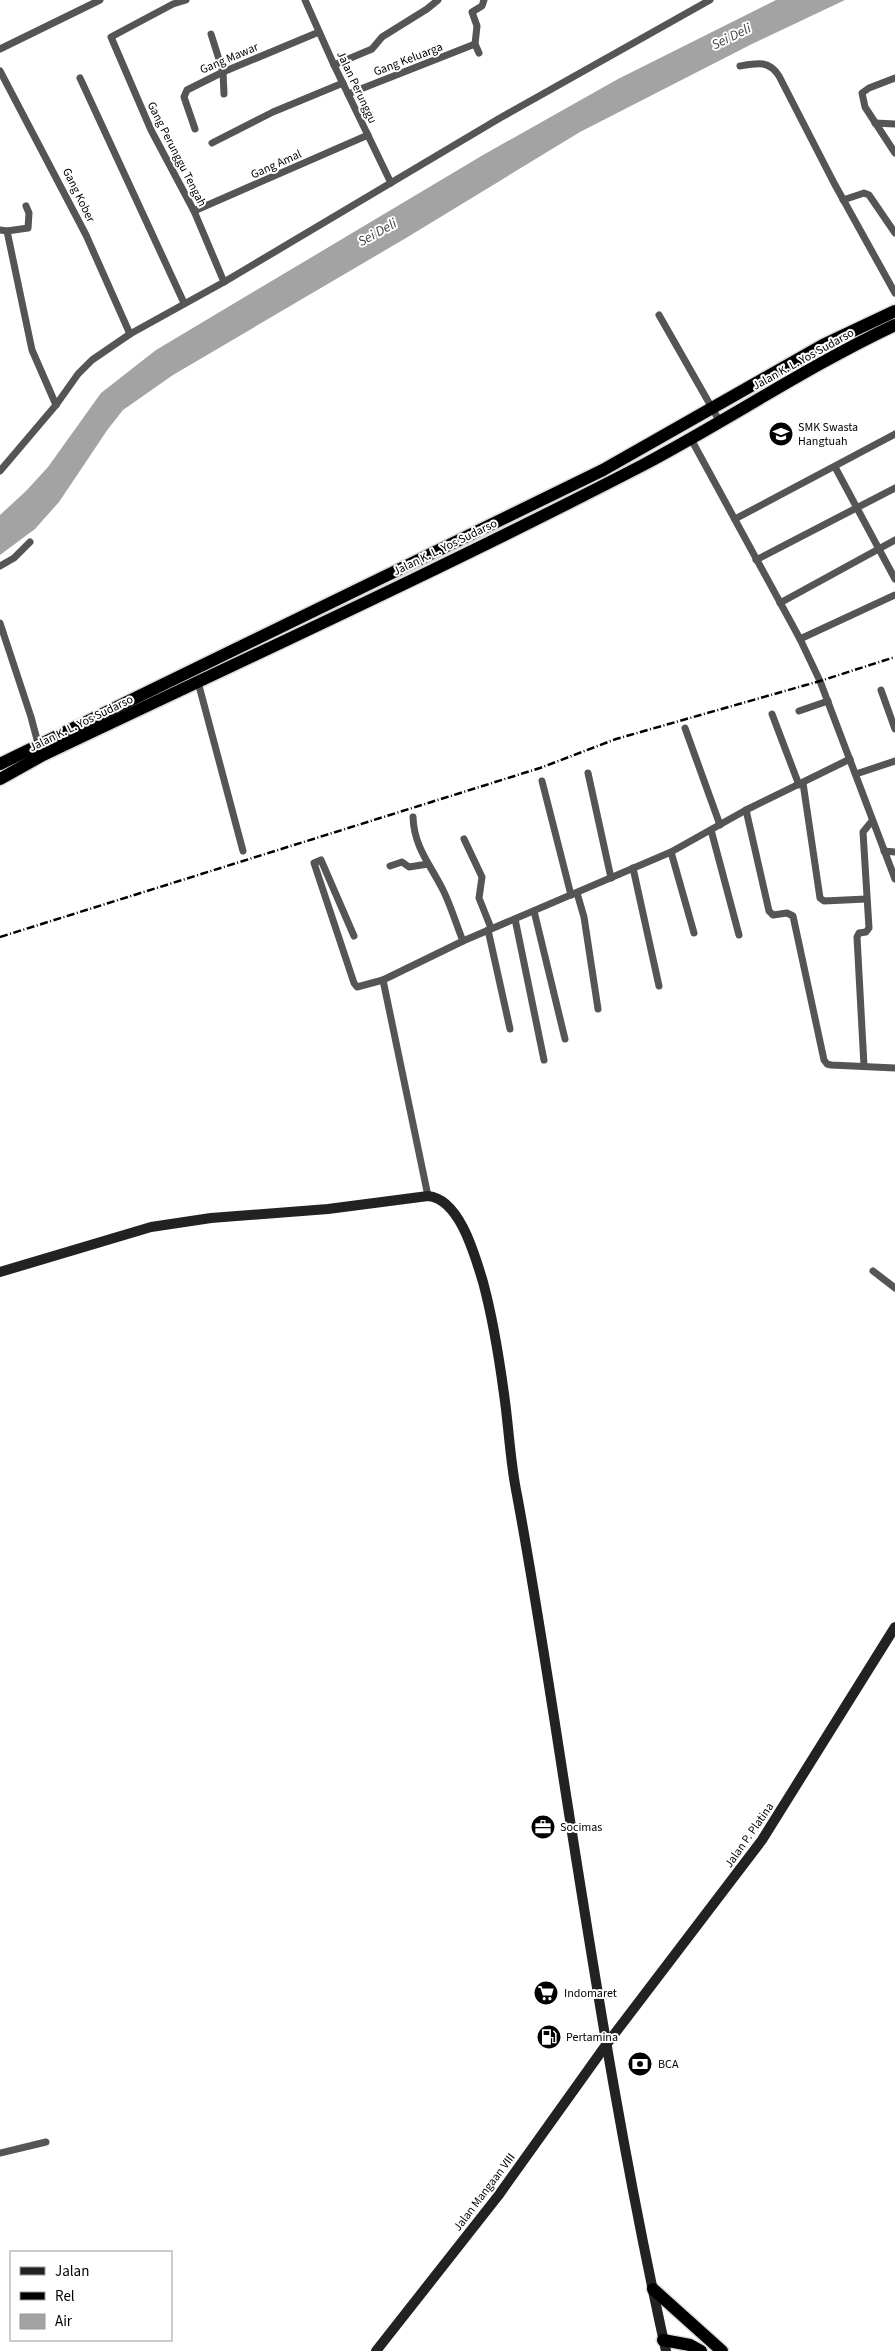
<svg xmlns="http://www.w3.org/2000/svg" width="895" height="2351" font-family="'Source Sans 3',sans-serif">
	<rect width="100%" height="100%" fill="#fff"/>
	<!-- water -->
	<path fill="#a3a3a3" d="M776 0H845L750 45 580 132 406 238 173 375 123 410 108 429 59 502 35 529 0 555V515L26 491 48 467 101 393 156 350 483 155 618 79Z"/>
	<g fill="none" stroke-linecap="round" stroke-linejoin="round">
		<defs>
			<g id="highway">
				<path d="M0 764 603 470 823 345 895 311"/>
				<path d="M0 779 43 755C243 660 446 567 643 465 728 420 808 366 895 325"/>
				<path d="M653 2289 722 2351"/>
				<path d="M663 2340 690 2345 701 2351"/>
			</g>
		</defs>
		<!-- highway casing -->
		<use href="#highway" stroke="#dbdbdb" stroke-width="15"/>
		<!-- street -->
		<g stroke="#555" stroke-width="7">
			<path d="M186 0 173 4 111 37 151 130 194 211 224 282"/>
			<path d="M305 0 334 65 391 183"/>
			<path d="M211 34 223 72 224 94"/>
			<path d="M0 49 100 0"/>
			<path d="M479 53 475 44 477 26 472 12 482 6 484 0"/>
			<path d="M334 65 372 49 382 37 427 9 438 0"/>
			<path d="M740 66C757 63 769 60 779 76L834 183 895 293"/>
			<path d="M0 71 86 235 130 334"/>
			<path d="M80 78 184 303"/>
			<path d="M895 78 869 88 862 93 865 107 895 153"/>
			<path d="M348 94 475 44"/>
			<path d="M875 123 895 124"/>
			<path d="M195 129 184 97 187 90 223 72 319 32"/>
			<path d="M212 143 273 112 343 83"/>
			<path d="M843 200 864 193 869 195 895 233"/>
			<path d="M194 211 368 135"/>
			<path d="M0 230 7 231 32 350 56 405"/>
			<path d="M7 231 28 228 29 213 26 206"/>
			<path d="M659 315 720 422"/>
			<path d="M691 439 800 639 820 681 895 879"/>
			<path d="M835 467 895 579"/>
			<path d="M0 471 56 405 78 374 92 360 130 334 224 282 500 118 710 0"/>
			<path d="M735 519 895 434"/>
			<path d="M756 560 895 488"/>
			<path d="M0 566 14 558 30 542"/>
			<path d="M780 603 895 540"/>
			<path d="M0 623 31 717 39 747"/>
			<path d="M800 639 895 595"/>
			<path d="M198 682 243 851"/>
			<path d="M881 690 895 729"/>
			<path d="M799 711 828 701"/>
			<path d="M772 714 799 785"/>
			<path d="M685 728 720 825"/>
			<path d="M588 773 611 878"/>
			<path d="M856 774 895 761"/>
			<path d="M542 781 571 895"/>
			<path d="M803 783 820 898 824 901 866 899"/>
			<path d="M746 810 769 911 773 915 787 913 793 916 824 1060 827 1064 831 1065 895 1068"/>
			<path d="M413 817C414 847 430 864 443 890 451 906 456 924 463 941"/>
			<path d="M711 830 739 935"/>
			<path d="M464 839 482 877 479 898 491 928"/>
			<path d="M884 851 895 852"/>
			<path d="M671 852 694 933"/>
			<path d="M390 866 402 862 409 867 428 864"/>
			<path d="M633 868 659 986"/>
			<path d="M577 893 584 917 598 1009"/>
			<path d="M534 911 565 1039"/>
			<path d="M515 919 544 1060"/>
			<path d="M488 930 510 1029"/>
			<path d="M354 936 321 860 314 863 354 983 357 987 383 980"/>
			<path d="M864 1066 857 937 859 933 866 932 869 928 863 832 872 821"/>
			<path d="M428 1196 383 980 463 941 671 852 746 810 850 759"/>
			<path d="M873 1271 895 1288"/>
			<path d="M0 2153 46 2142"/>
		</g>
		<!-- secondary -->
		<g stroke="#222" stroke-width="10">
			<path d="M0 1272 151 1227 211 1218 328 1209 428 1196C460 1199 475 1256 483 1282 493 1319 499 1357 504 1394 509 1428 510 1462 517 1495 537 1603 553 1712 570 1820 598 1998 627 2176 666 2351"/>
			<path d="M376 2351 498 2196 606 2045 762 1840 895 1627"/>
		</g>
		<!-- highway -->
		<use href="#highway" stroke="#000" stroke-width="12"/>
		<!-- rail -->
		<path stroke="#000" stroke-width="2.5" stroke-dasharray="8 2.5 1 2.5" stroke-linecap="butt" d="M0 937 540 768 616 739 820 681 895 657"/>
	</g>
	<!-- icons -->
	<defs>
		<symbol id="school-disc" viewBox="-11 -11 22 22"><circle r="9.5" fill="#000" stroke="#fff"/><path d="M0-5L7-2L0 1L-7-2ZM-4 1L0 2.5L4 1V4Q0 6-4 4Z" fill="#fff"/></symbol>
		<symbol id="office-disc" viewBox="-11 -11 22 22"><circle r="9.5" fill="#000" stroke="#fff"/><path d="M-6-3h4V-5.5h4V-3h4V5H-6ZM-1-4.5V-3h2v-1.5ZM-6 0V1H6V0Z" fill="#fff"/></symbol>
		<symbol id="supermarket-disc" viewBox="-11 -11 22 22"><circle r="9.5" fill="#000" stroke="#fff"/><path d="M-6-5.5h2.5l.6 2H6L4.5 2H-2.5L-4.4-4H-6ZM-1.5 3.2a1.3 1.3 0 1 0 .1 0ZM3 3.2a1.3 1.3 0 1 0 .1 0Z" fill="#fff"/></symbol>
		<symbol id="fuel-disc" viewBox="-11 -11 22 22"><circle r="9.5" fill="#000" stroke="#fff"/><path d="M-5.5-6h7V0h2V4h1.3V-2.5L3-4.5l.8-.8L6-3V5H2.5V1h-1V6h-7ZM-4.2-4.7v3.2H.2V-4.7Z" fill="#fff"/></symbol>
		<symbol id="bank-disc" viewBox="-11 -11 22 22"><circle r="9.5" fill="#000" stroke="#fff"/><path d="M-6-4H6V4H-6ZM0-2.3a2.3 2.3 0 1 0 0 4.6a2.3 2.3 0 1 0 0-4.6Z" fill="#fff"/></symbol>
	</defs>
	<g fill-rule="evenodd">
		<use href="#school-disc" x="767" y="420" width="28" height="28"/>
		<use href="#office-disc" x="529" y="1813" width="28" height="28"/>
		<use href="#supermarket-disc" x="532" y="1979" width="28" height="28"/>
		<use href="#fuel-disc" x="535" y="2023" width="28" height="28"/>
		<use href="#bank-disc" x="626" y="2050" width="28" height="28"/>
	</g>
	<g text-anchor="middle" stroke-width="4" stroke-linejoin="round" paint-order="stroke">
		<!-- street labels -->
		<g font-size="12" fill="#000" stroke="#fff">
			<text transform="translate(229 58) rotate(-23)" y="4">Gang Mawar</text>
			<text transform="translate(408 59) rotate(-21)" y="4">Gang Keluarga</text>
			<text transform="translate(357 87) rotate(65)" y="4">Jalan Perunggu</text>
			<text transform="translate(177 154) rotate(63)" y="4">Gang Perunggu Tengah</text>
			<text transform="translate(276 164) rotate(-24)" y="4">Gang Amal</text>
			<text transform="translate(79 195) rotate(64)" y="4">Gang Kober</text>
			<text transform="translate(803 359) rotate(-29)" y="4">Jalan K. L. Yos Sudarso</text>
			<text transform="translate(445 547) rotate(-26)" y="4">Jalan K. L. Yos Sudarso</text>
			<text transform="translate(81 723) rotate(-26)" y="4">Jalan K. L. Yos Sudarso</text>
			<text transform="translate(749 1835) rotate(-55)" y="4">Jalan P. Platina</text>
			<text transform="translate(484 2192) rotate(-53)" y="4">Jalan Mangaan VIII</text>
		</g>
		<!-- poi labels -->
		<g font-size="12" fill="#000" stroke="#fff" text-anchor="start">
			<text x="798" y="431">SMK Swasta<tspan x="798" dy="14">Hangtuah</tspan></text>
			<text x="560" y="1831">Socimas</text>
			<text x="564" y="1997">Indomaret</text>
			<text x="566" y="2041">Pertamina</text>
			<text x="658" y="2068">BCA</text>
		</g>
		<!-- water labels -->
		<g font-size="14" font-style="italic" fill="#444" stroke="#fff">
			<text transform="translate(731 36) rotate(-26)" y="5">Sei Deli</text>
			<text transform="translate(377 232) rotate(-29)" y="5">Sei Deli</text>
		</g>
	</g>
	<!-- legend -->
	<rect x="10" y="2251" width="162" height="90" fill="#ffffff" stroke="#999999"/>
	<rect x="20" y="2267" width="25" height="8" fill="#222222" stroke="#999999"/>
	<text x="55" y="2276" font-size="15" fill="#000000">Jalan</text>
	<rect x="20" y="2292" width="25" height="8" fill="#000000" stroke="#999999"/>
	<text x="55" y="2301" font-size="15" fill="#000000">Rel</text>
	<rect x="20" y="2314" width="25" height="15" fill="#a3a3a3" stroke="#999999"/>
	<text x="55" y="2326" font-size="15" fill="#000000">Air</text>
</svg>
